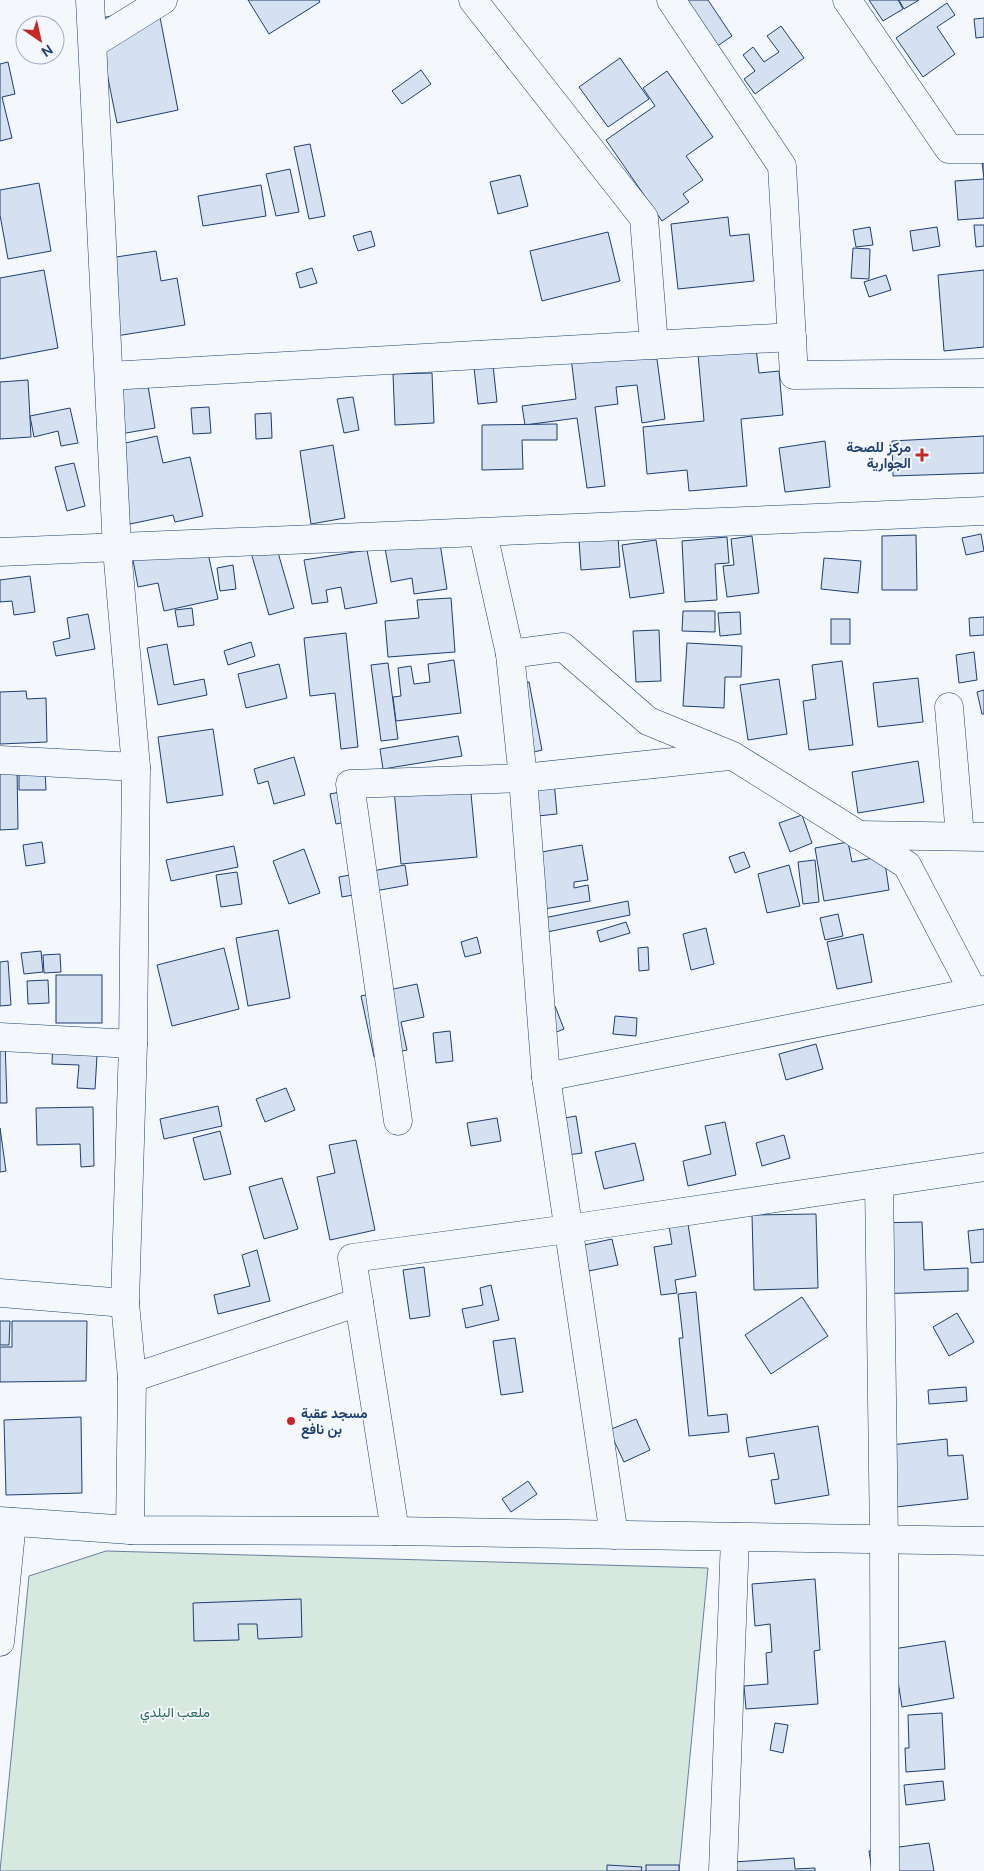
<svg xmlns="http://www.w3.org/2000/svg" width="984" height="1871" font-family="Ubuntu,Vazirmatn,sans-serif">
	<rect width="100%" height="100%" fill="#f4f7fb"/>
	<!-- green -->
	<path fill="#d7e8df" stroke="#687fa3" d="M106 1551 708 1568 679 1871H0L29 1576Z"/>
	<!-- building -->
	<g fill="#d5e0f0" stroke="#1d3f73">
		<path d="M248 0H319L320 2 269 34Z"/>
		<path d="M680 0H708L732 36 713 49Z"/>
		<path d="M869 0H898L903 9 883 21Z"/>
		<path d="M899 0H919L904 9Z"/>
		<path d="M947 3 955 15 937 27 955 54 923 77 896 38Z"/>
		<path d="M158 7 178 110 117 123 96 19Z"/>
		<path d="M984 18V37L976 38 974 19Z"/>
		<path d="M781 26 804 58 755 94 744 79 755 71 743 55 753 47 764 62 779 52 767 36Z"/>
		<path d="M620 58 649 99 608 127 579 87Z"/>
		<path d="M8 62 15 94 2 97 12 138 0 141V64Z"/>
		<path d="M421 70 431 84 402 104 392 91Z"/>
		<path d="M667 71 713 137 686 156 703 180 683 194 689 202 662 221 606 140 655 106 643 88Z"/>
		<path d="M310 144 325 216 309 219 294 147Z"/>
		<path d="M982 162H984V218L958 220 955 181 984 179Z"/>
		<path d="M290 169 299 212 276 216 266 174Z"/>
		<path d="M520 175 528 206 498 214 490 182Z"/>
		<path d="M39 183 51 251 8 259 0 215V190Z"/>
		<path d="M261 185 266 216 203 226 198 196Z"/>
		<path d="M728 217 730 236 749 234 754 281 678 289 671 224Z"/>
		<path d="M974 225H984V246L976 247Z"/>
		<path d="M870 227 873 245 856 247 853 230Z"/>
		<path d="M937 227 940 246 913 251 910 231Z"/>
		<path d="M371 231 375 246 358 251 353 236Z"/>
		<path d="M608 232 620 281 542 301 530 251Z"/>
		<path d="M853 248 870 249 869 279 851 278Z"/>
		<path d="M156 251 161 281 177 278 185 325 116 336 103 259Z"/>
		<path d="M312 268 317 283 300 288 296 273Z"/>
		<path d="M44 270 58 348 0 359V278Z"/>
		<path d="M984 270V347L944 351 938 275Z"/>
		<path d="M886 275 891 290 869 297 864 282Z"/>
		<path d="M654 337 665 419 642 423 637 385 616 387 618 404 595 407 605 486 587 488 577 418 525 425 522 406 576 399 570 349Z"/>
		<path d="M697 343 756 348 759 373 779 371 783 415 741 419 747 486 689 491 687 470 647 474 643 427 704 421Z"/>
		<path d="M491 347 497 402 478 404 472 349Z"/>
		<path d="M432 373 434 423 395 425 393 374Z"/>
		<path d="M146 374 155 428 120 434 112 380Z"/>
		<path d="M28 380 31 437 0 439V382Z"/>
		<path d="M353 397 359 430 344 433 337 399Z"/>
		<path d="M209 407 211 433 193 434 191 408Z"/>
		<path d="M70 408 78 443 61 446 58 431 34 437 30 416Z"/>
		<path d="M271 413 272 438 256 439 255 414Z"/>
		<path d="M557 424V440H522L523 469 482 470V425Z"/>
		<path d="M157 436 163 463 190 457 203 516 175 522 173 515 130 524 112 446Z"/>
		<path d="M984 436V473L893 476 892 441Z"/>
		<path d="M825 441 830 487 785 492 779 448Z"/>
		<path d="M333 445 345 518 311 524 300 451Z"/>
		<path d="M74 463 85 506 67 511 55 467Z"/>
		<path d="M981 534 984 551 966 555 962 538Z"/>
		<path d="M916 535 917 590H882V536Z"/>
		<path d="M752 536 759 593 727 597 723 566 734 565 731 539Z"/>
		<path d="M618 537 620 567 581 570 579 540Z"/>
		<path d="M727 537 729 563 715 564 717 600 685 602 682 541Z"/>
		<path d="M656 540 664 593 630 598 622 545Z"/>
		<path d="M275 542 294 608 269 615 250 549Z"/>
		<path d="M440 543 447 589 414 594 412 578 391 582 385 548Z"/>
		<path d="M206 544 218 599 164 611 158 583 138 587 133 560Z"/>
		<path d="M367 550 377 603 345 609 341 587 326 590 328 602 312 604 304 560Z"/>
		<path d="M824 558 861 561 858 593 821 589Z"/>
		<path d="M233 565 236 589 220 591 217 568Z"/>
		<path d="M30 576 35 612 14 615 12 601 0 602V580Z"/>
		<path d="M451 598 455 652 388 657 385 621 419 618 417 600Z"/>
		<path d="M192 608 194 625 178 627 175 610Z"/>
		<path d="M683 611H715V632L682 631Z"/>
		<path d="M740 612 741 634 720 636 718 613Z"/>
		<path d="M88 614 95 649 56 656 53 642 70 638 67 618Z"/>
		<path d="M984 617V635L970 636 969 618Z"/>
		<rect x="831" y="619" width="19" height="25"/>
		<path d="M659 630 661 681 636 682 633 631Z"/>
		<path d="M346 633 358 747 341 749 335 693 310 696 304 638Z"/>
		<path d="M251 642 255 656 228 665 224 651Z"/>
		<path d="M687 643 742 646 741 677H725L724 708 683 706Z"/>
		<path d="M167 644 174 685 204 679 207 695 158 705 147 648Z"/>
		<path d="M974 652 977 680 959 683 956 655Z"/>
		<path d="M454 660 461 713 396 721 393 697 401 696 398 668 411 666 414 684 430 682 428 664Z"/>
		<path d="M842 661 853 745 809 750 803 701 816 699 812 665Z"/>
		<path d="M388 663 398 739 381 741 371 665Z"/>
		<path d="M279 664 287 698 246 708 238 674Z"/>
		<path d="M918 678 923 722 878 727 873 683Z"/>
		<path d="M779 679 787 734 748 740 740 685Z"/>
		<path d="M529 682 542 750 522 755 508 686Z"/>
		<path d="M984 690V714H982L977 692Z"/>
		<path d="M26 691 27 699 46 698 47 742 0 744V692Z"/>
		<path d="M213 729 223 795 167 803 158 737Z"/>
		<path d="M458 736 462 756 383 769 380 749Z"/>
		<path d="M294 757 305 795 274 804 268 781 258 784 254 769Z"/>
		<path d="M918 761 924 802 858 813 852 772Z"/>
		<path d="M0 768H17L18 829 0 830Z"/>
		<path d="M45 770 46 790H19V771Z"/>
		<path d="M554 781 557 814 528 817 526 783Z"/>
		<path d="M470 783 477 857 401 864 394 790Z"/>
		<path d="M350 790 355 820 336 824 330 794Z"/>
		<path d="M802 815 812 843 790 852 779 823Z"/>
		<path d="M42 842 45 863 26 866 23 845Z"/>
		<path d="M848 842 852 862 884 856 889 890 824 901 815 848Z"/>
		<path d="M582 845 588 880 574 882V888L588 885 590 901 533 911 524 855Z"/>
		<path d="M234 846 238 867 171 881 166 860Z"/>
		<path d="M304 849 320 893 289 904 273 861Z"/>
		<path d="M744 852 750 867 735 873 729 857Z"/>
		<path d="M815 860 819 902 803 904 798 862Z"/>
		<path d="M405 865 408 885 342 897 339 877Z"/>
		<path d="M789 865 800 906 767 913 758 874Z"/>
		<path d="M237 872 242 904 221 907 216 875Z"/>
		<path d="M628 901 630 915 542 933 539 919Z"/>
		<path d="M838 914 843 936 825 940 820 918Z"/>
		<path d="M626 922 630 933 600 942 597 931Z"/>
		<path d="M706 928 714 964 691 970 683 934Z"/>
		<path d="M278 930 290 998 248 1006 236 938Z"/>
		<path d="M863 934 872 982 837 989 827 942Z"/>
		<path d="M477 937 481 953 465 957 461 942Z"/>
		<path d="M648 947 649 970 639 971 638 948Z"/>
		<path d="M224 948 239 1009 172 1026 157 965Z"/>
		<path d="M41 951 43 972 24 974 21 953Z"/>
		<path d="M60 954 61 972 44 973 43 955Z"/>
		<path d="M8 961 11 1005 0 1006V962Z"/>
		<rect x="56" y="975" width="46" height="48"/>
		<path d="M48 980 49 1003 28 1004 27 981Z"/>
		<path d="M417 984 424 1017 401 1022 407 1050 374 1057 361 996Z"/>
		<path d="M555 1006 564 1029 544 1037 535 1013Z"/>
		<path d="M615 1016 637 1018 636 1036 613 1034Z"/>
		<path d="M450 1031 453 1061 436 1063 433 1033Z"/>
		<path d="M53 1037 98 1039 95 1089 77 1088 79 1065 52 1064Z"/>
		<path d="M0 1040H5L7 1103H0Z"/>
		<path d="M816 1044 823 1069 786 1080 779 1054Z"/>
		<path d="M286 1088 295 1110 265 1122 256 1099Z"/>
		<path d="M218 1106 222 1126 164 1139 160 1119Z"/>
		<path d="M93 1107 94 1166 81 1167 80 1144 37 1145 36 1108Z"/>
		<path d="M576 1116 582 1153 560 1156 554 1120Z"/>
		<path d="M497 1118 501 1141 471 1146 467 1123Z"/>
		<path d="M725 1122 736 1175 688 1186 683 1161 711 1154 705 1126Z"/>
		<path d="M0 1128 6 1171 0 1172Z"/>
		<path d="M220 1131 231 1174 204 1180 193 1138Z"/>
		<path d="M784 1135 790 1158 762 1166 756 1143Z"/>
		<path d="M356 1140 375 1230 330 1240 317 1177 335 1173 329 1145Z"/>
		<path d="M635 1143 644 1180 604 1189 595 1152Z"/>
		<path d="M282 1178 298 1229 264 1239 249 1187Z"/>
		<path d="M816 1214 818 1288 754 1290 752 1215Z"/>
		<path d="M922 1222 924 1270 968 1268V1291L875 1294 873 1223Z"/>
		<path d="M688 1224 696 1276 675 1280 677 1293 661 1295 654 1247 672 1244 669 1226Z"/>
		<path d="M984 1229V1262L971 1263 968 1231Z"/>
		<path d="M612 1239 618 1265 589 1271 584 1245Z"/>
		<path d="M257 1250 270 1301 218 1314 214 1295 250 1286 242 1255Z"/>
		<path d="M424 1267 430 1316 410 1319 403 1270Z"/>
		<path d="M491 1285 499 1320 466 1328 462 1309 483 1305 480 1288Z"/>
		<path d="M696 1292 708 1416 727 1414 729 1432 689 1436 679 1338H683L678 1294Z"/>
		<path d="M802 1297 828 1336 771 1374 745 1335Z"/>
		<path d="M957 1313 974 1342 949 1356 933 1327Z"/>
		<path d="M0 1321H10L9 1345H0Z"/>
		<path d="M12 1321H87L86 1381 0 1382V1347H12Z"/>
		<path d="M515 1338 523 1392 501 1395 493 1341Z"/>
		<path d="M966 1387 967 1401 929 1404 928 1390Z"/>
		<path d="M81 1417 82 1493 6 1495 4 1420Z"/>
		<path d="M636 1419 650 1450 624 1462 609 1430Z"/>
		<path d="M818 1426 829 1495 775 1504 771 1480 779 1479 774 1453 749 1457 746 1438Z"/>
		<path d="M947 1439 948 1456 963 1455 968 1499 887 1508 881 1446Z"/>
		<path d="M528 1481 537 1494 511 1512 502 1499Z"/>
		<path d="M815 1579 820 1650 814 1651 818 1704 746 1709 744 1686 768 1684 766 1653 772 1652 770 1624 755 1626 752 1584Z"/>
		<path d="M301 1599 302 1637 258 1639 257 1624H238L239 1640 194 1641 193 1603Z"/>
		<path d="M945 1641 954 1698 902 1707 893 1649Z"/>
		<path d="M942 1713 945 1769 906 1772 905 1748H909L908 1715Z"/>
		<path d="M775 1723 788 1725 783 1753 770 1750Z"/>
		<path d="M943 1781 945 1800 906 1805 904 1785Z"/>
		<path d="M929 1843 934 1871H872L869 1851Z"/>
		<path d="M794 1858 795 1869 815 1868V1871H720L734 1862Z"/>
		<path d="M607 1865 642 1867 641 1871H607Z"/>
		<rect x="646" y="1865" width="33" height="6"/>
	</g>
	<g fill="none" stroke-linecap="round" stroke-linejoin="round">
		<defs>
			<g id="minor">
				<path d="M90 0 117 549 136 767 133 1044 125 1303 132 1378 130 1530"/>
				<path d="M473 0 644 218 654 345"/>
				<path d="M671 0 782 166 794 375 984 373"/>
				<path d="M847 0 949 149H984"/>
				<path d="M94 43 163 0"/>
				<path d="M109 376 792 337"/>
				<path d="M483 533 510 654"/>
				<path d="M0 552 984 511"/>
				<path d="M949 707 960 836"/>
				<path d="M0 760 136 767"/>
				<path d="M858 835 984 837"/>
				<path d="M0 1037 133 1044"/>
				<path d="M546 1077 984 990"/>
				<path d="M398 1121 350 784 523 778 729 756"/>
				<path d="M879 1183 884 1540 885 1871"/>
				<path d="M0 1293 125 1303"/>
				<path d="M132 1378 359 1302"/>
				<path d="M0 1521 130 1530 395 1531 984 1541"/>
				<path d="M395 1531 352 1258 568 1229 984 1167"/>
				<path d="M614 1535 546 1077 523 778 510 654 563 647 648 721 733 756 907 865 973 991"/>
				<path d="M0 1642 12 1522"/>
				<path d="M723 1871 735 1537"/>
			</g>
		</defs>
		<!-- minor casing -->
		<use href="#minor" stroke="#1d3f73" stroke-width="29"/>
		<!-- minor -->
		<use href="#minor" stroke="#f4f7fb" stroke-width="28"/>
	</g>
	<!-- markers -->
	<g fill="#c62828" stroke="#f4f7fb" stroke-width="2">
		<path d="M919.5 447.5h5v5h5v5h-5v5h-5v-5h-5v-5h5z"/>
		<circle cx="291" cy="1421" r="5"/>
	</g>
	<g text-anchor="middle" stroke-width="4" stroke-linejoin="round" paint-order="stroke">
		<!-- poi labels -->
		<g font-size="14" font-weight="bold" fill="#1d3f73" stroke="#f4f7fb" text-anchor="end">
			<text x="911" y="452">مركز للصحة<tspan x="911" dy="16">الجوارية</tspan></text>
			<text x="301" y="1418" text-anchor="start">مسجد عقبة<tspan x="301" dy="16">بن نافع</tspan></text>
		</g>
		<!-- park labels -->
		<g font-size="14" fill="#2c6c60" stroke="#f4f7fb">
			<text x="175" y="1717">ملعب البلدي</text>
		</g>
	</g>
	<!-- north arrow -->
	<g transform="translate(40 40) rotate(146)"><circle r="24" fill="#f4f7fb" stroke="#9eadc5"/>
	<path d="M0-4L9 19L0 12L-9 19Z" fill="#c62828"/>
	<text y="-8" font-size="14" font-weight="bold" text-anchor="middle" fill="#1d3f73">N</text>
	</g>
</svg>
